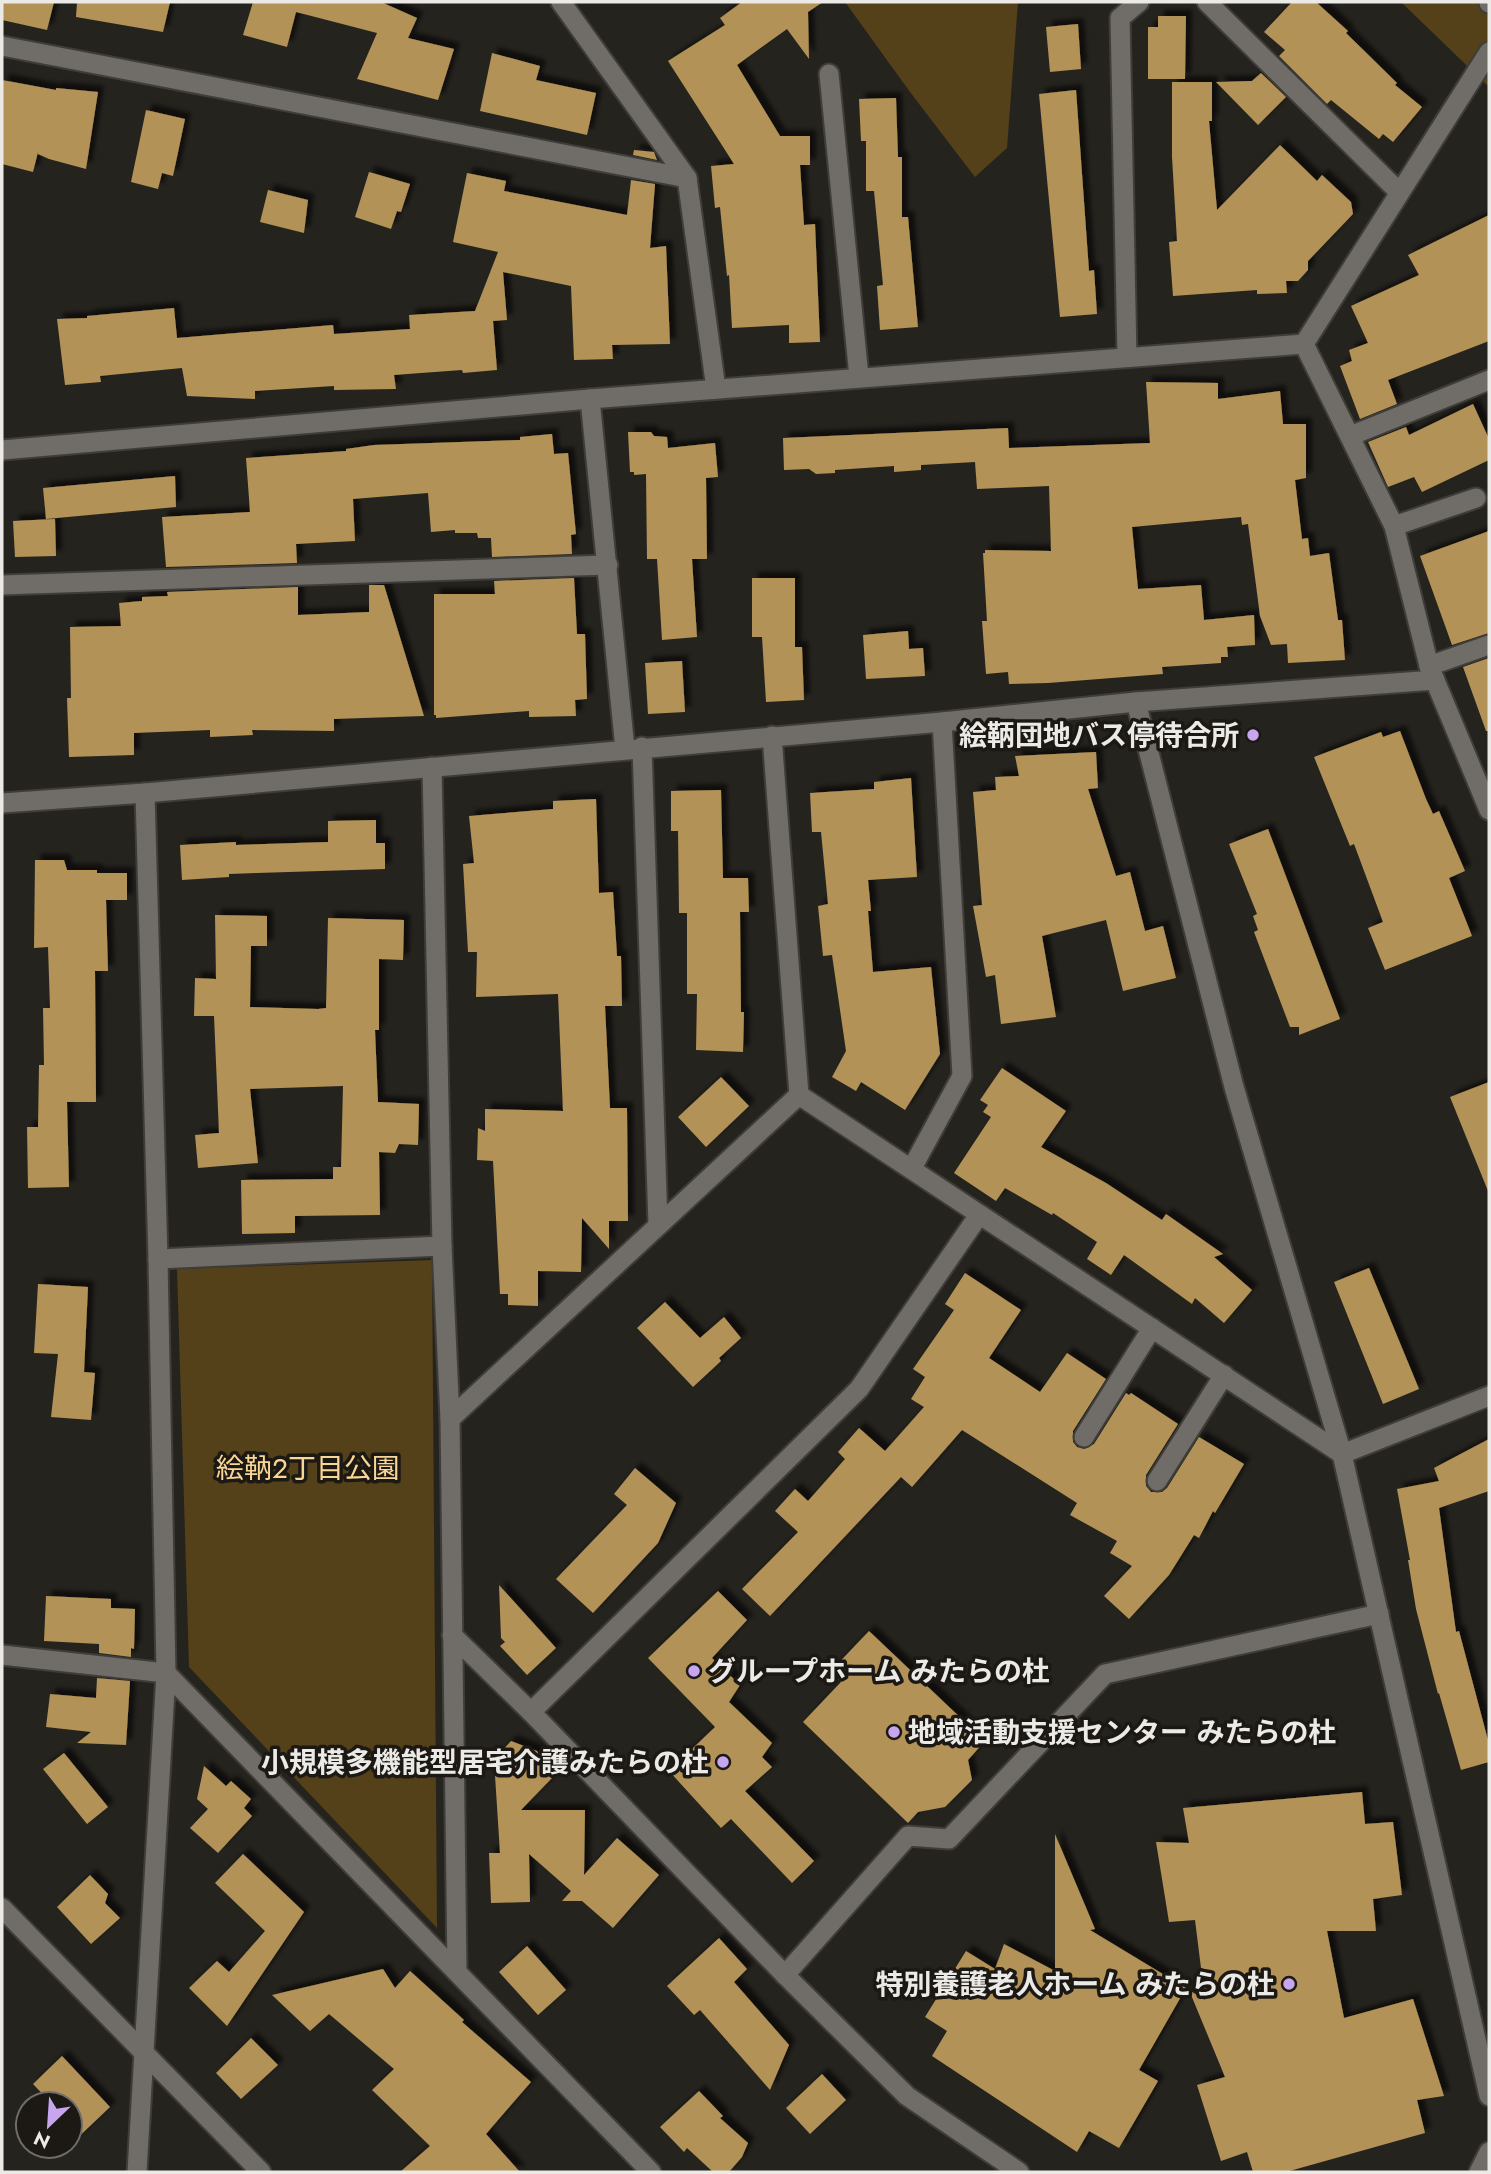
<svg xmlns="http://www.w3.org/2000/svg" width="1491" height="2174" font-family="Jost,'Noto Sans JP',sans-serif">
	<defs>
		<filter id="shadow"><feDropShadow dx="6" dy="-6" stdDeviation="2" flood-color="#0009"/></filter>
	</defs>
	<rect width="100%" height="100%" fill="#25231e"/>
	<!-- green -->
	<g fill="#544019">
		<path d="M845 2H1018L1007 148 975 177 910 92Z"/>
		<path d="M1401 2H1489V87Z"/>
		<path d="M432 1260 437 1928 189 1667 177 1269Z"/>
	</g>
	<!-- building -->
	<g fill="#b29257" filter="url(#shadow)">
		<path d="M2 2H54L47 30 2 20Z"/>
		<path d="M77 2H170L163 32 76 17Z"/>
		<path d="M253 2H381L417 18 408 38 454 49 438 100 357 79 377 33 296 12 287 47 243 35Z"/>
		<path d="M742 2H823L808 12 809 59 787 29 737 65 780 136H810V165H800L804 225 815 224 820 342 789 343V325L732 328 729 275 727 276 720 207 715 208 711 166 734 164 668 61 725 25 720 18Z"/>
		<path d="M1292 2H1316L1348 31 1346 33 1397 83 1395 85 1422 107 1393 142 1383 134 1379 139 1331 100 1327 104 1279 56 1285 50 1264 32Z"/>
		<path d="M1158 16H1186L1185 79H1148V27H1158Z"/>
		<path d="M1078 24 1081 69 1050 72 1046 27Z"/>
		<path d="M492 53 540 66 536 80 596 93 587 135 480 111Z"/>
		<path d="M1261 73 1286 97 1258 125 1216 82 1252 81Z"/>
		<path d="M2 80 56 90V88L98 92 86 169 49 159 38 154V152L33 172 2 164Z"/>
		<path d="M1172 82H1212V121H1209L1217 210 1280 145 1317 181 1322 175 1351 202 1353 214 1308 261V270L1298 281H1286L1287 293 1257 294V290L1173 296 1169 242 1177 241 1172 157Z"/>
		<path d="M1076 90 1089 271 1094 270 1097 314 1060 317 1039 94Z"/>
		<path d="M896 98 898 157H902V217H908L918 327 880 330 877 286 883 285 874 191H866V141H861L859 99Z"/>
		<path d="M146 110 185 119 173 176 162 173 158 189 131 182Z"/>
		<path d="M634 150 654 152 657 160 633 155Z"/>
		<path d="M369 172 410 184 401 212 397 211 391 229 355 217Z"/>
		<path d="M467 173 506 181 504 191 627 215 631 180 655 184 650 248 666 246 670 344 612 345 613 359 574 360 571 286 503 272 507 320 493 321 497 370 463 373 462 370 394 375 396 389 334 390V386L255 391V399L187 396 182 368 100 376 101 382 65 385 57 319 87 318V316L174 308 177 338 333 325 334 334 410 329 409 315 475 311 498 252 453 242Z"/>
		<path d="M268 190 308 200 304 233 260 222Z"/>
		<path d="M1489 215V341L1388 380 1397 404 1360 419 1340 366 1352 361 1349 350 1368 343 1351 306 1419 275 1408 255Z"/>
		<path d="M1146 382 1218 383V399L1280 391 1283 424H1306V478L1295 480 1302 539 1308 538 1310 556 1329 553 1338 620H1342L1345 660 1288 663 1287 644 1271 645 1260 616 1248 524 1242 525 1241 517 1132 527 1138 589 1201 585 1204 620 1254 615 1255 645 1227 647 1228 657H1221V663L1162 667 1163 674 1048 683 1009 684 1008 672 986 674 982 621H987L983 553H985V550L1051 551 1049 486 977 489 975 462 921 465V470L894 472V466L835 470V473L816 474 809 469 784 470 783 438 1008 428 1009 448 1150 443Z"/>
		<path d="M1473 404 1489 439V460L1422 492 1414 477 1388 487 1368 442 1406 427 1409 435Z"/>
		<path d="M628 432H651L654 436 667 437 668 448 715 443 718 477 706 478 707 559H692L697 637 662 640 657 559H647L646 474 634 475V472H630Z"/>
		<path d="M552 434 554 454 568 453 576 534 571 535 572 554 492 557 491 538H478L477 533H455V530L431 532 428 493 353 499 355 541 296 544 297 563 166 567 162 517 250 512 246 458 346 451V449L374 445 520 440V437Z"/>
		<path d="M175 476 176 507 46 519 43 488Z"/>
		<path d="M55 519 56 556 15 557 13 521Z"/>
		<path d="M1489 531V633L1452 645 1420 556Z"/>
		<path d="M574 578 577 634H585L587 699 575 700 576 716 529 717V711L436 718V715H434V594H495L494 581Z"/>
		<path d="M752 578H795V647H802L804 700 766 702 762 637H752Z"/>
		<path d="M369 585H384L424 716 334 719V731L252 730 253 735 210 737V730L134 733V755L69 757 67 698H71L70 627 121 626 119 603 142 601V597L168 596 167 592 298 587V615L369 612Z"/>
		<path d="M908 631 909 649 923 648 925 676 866 679 863 635Z"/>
		<path d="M1489 658V731H1486L1463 667Z"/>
		<path d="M682 661 685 712 648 714 645 663Z"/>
		<path d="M1400 731 1426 799 1433 814 1439 811 1465 871 1449 878 1472 936 1385 970 1368 928 1383 922 1354 844 1350 846 1314 757 1381 732 1383 737Z"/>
		<path d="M1096 752 1098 788 1088 789 1116 876 1130 872 1145 931 1163 926 1176 978 1123 991 1106 920 1042 936 1056 1017 1001 1024 995 975 986 977 973 906 982 905 973 792 996 790 995 777 1019 776 1015 756Z"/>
		<path d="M911 778 917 877 868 880 871 911H868L873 972 931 967 940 1054 905 1110 861 1082 856 1091 832 1077 846 1051 832 955 823 956 818 906 828 904 821 832H812L810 793 874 789V782Z"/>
		<path d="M721 790 723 878H748L749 912H740L741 1012H744L743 1052 696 1050 697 994H687V913H679L678 831H671V791Z"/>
		<path d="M596 799 599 893 613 892 617 956H621L622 1006H605L610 1108H627L628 1221H609V1249L582 1218 581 1272 538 1271V1306L508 1305V1294H500L493 1161 477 1160 478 1128 485 1131V1109L563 1111 558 994 476 997 477 952H468L463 864 474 863 469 816 553 809V801Z"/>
		<path d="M376 820V843H385V869L229 874V877L182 880 180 845 236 842V845L328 842V821Z"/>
		<path d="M1268 829 1340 1019 1299 1035V1027H1290L1254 932 1258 930 1253 916 1257 914 1229 844Z"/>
		<path d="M35 860H64L67 870H97V873H127V900H106L108 971H95L96 1102H67L69 1187 28 1188 27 1127H38L39 1065H44L43 1008H50L48 947 34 948Z"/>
		<path d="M215 915 267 916V946H251L250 1007 318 1009 326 1008 328 918 404 920 403 960 379 959V1030H375L378 1102 419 1104 418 1145 399 1144 395 1153 379 1152 380 1215 295 1216V1233L242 1234 241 1180 333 1179V1167H341L343 1086 250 1089 258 1163 198 1168 195 1135 219 1133 214 1016H194L195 978 216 979Z"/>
		<path d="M1002 1068 1066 1111 1041 1147 1106 1183 1162 1220 1166 1214 1223 1254 1214 1257 1252 1290 1224 1323 1195 1298 1192 1304 1124 1255 1111 1275 1087 1259 1097 1242 1053 1213 1052 1215 1005 1188 996 1201 954 1173 991 1117 983 1112 988 1105 980 1100Z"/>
		<path d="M721 1077 749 1106 706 1147 678 1117Z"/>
		<path d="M1489 1082V1190L1488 1191 1450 1097Z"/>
		<path d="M1369 1268 1419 1389 1383 1404 1334 1282Z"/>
		<path d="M965 1273 1021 1310 989 1358 1040 1392 1067 1353 1106 1379 1073 1431V1442L1077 1447 1084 1449 1094 1444 1126 1393 1129 1395 1131 1393 1178 1424 1146 1475V1486L1151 1492H1162L1167 1488 1199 1437 1244 1464 1215 1513 1213 1511 1199 1538 1194 1535 1169 1575 1129 1619 1104 1596 1132 1566 1110 1553 1117 1541 1070 1515 1077 1503 962 1430 912 1487 901 1477 770 1616 742 1589 798 1532 775 1511 795 1489 808 1501 845 1459 838 1452 859 1428 885 1451 924 1407 911 1399 925 1377 913 1369 954 1310 945 1304Z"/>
		<path d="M38 1284 88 1287 84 1372 95 1373 91 1420 51 1417 58 1354 34 1353Z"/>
		<path d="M665 1302 700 1338 724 1317 741 1338 719 1358 721 1361 693 1387 637 1328Z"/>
		<path d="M1489 1439V1491L1439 1508 1456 1632 1459 1631 1489 1744V1762L1461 1770 1439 1693 1438 1694 1416 1609 1408 1560H1410L1397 1489 1439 1481 1434 1468Z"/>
		<path d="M635 1468 676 1503 658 1543 593 1613 556 1579 627 1505 614 1494Z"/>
		<path d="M499 1585 556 1648 527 1675 500 1646 505 1642 501 1638Z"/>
		<path d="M718 1591 747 1620 712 1658 740 1685 729 1702 772 1743 762 1757 772 1767 745 1791 814 1861 792 1883 731 1819 721 1828 669 1771 715 1727 648 1658Z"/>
		<path d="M46 1596 111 1599V1608L135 1609 134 1649 131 1648V1657L99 1653V1644L44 1641Z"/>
		<path d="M869 1631 985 1741 968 1760 972 1780 945 1807 918 1812 908 1823 803 1722 841 1682 830 1672Z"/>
		<path d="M97 1678 130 1681 126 1745 77 1743 91 1732 46 1727 50 1694 96 1698Z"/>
		<path d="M511 1741 537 1751 552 1778 521 1810H585L584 1875 617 1838 659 1875 613 1928 582 1901H562L571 1891 529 1854 530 1902 491 1903 489 1853H500L494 1760Z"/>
		<path d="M64 1753 108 1807 87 1824 43 1769Z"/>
		<path d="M204 1766 226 1786 231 1781 251 1799 244 1808 252 1816 218 1853 190 1828 208 1809 197 1799Z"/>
		<path d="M1362 1792 1365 1824 1393 1822 1402 1895 1373 1899 1376 1931H1327L1344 2018 1413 1999 1444 2096 1417 2100 1425 2133 1286 2172H1253L1247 2152 1221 2161 1197 2085 1225 2077 1189 1990 1205 2000 1195 1920 1169 1922 1156 1842 1189 1843 1183 1808Z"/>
		<path d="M1055 1834 1095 1929 1090 1930 1186 1988 1139 2070 1158 2081 1119 2148 1089 2131 1077 2152 932 2056 947 2031 925 2017 966 1951 995 1969 1004 1944 1055 1971Z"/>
		<path d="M243 1854 304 1912 227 2026 189 1988 217 1961 229 1972 265 1931 215 1883Z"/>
		<path d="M90 1875 108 1894 105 1903 120 1918 91 1944 57 1907Z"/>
		<path d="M719 1938 747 1969 734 1982 789 2045 770 2090 700 2010 694 2015 667 1986Z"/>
		<path d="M527 1946 566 1990 538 2015 499 1972Z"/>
		<path d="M383 1969 395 1988 410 1971 464 2020 462 2022 531 2082 486 2134 520 2172H400L430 2146 372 2090 394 2069 329 2014 310 2031 272 1995Z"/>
		<path d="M251 2038 278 2065 241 2099 216 2073Z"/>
		<path d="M62 2056 110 2107 70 2145V2104H52L33 2084Z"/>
		<path d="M822 2074 846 2100 810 2134 786 2108Z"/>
		<path d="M699 2091 723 2116 720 2118 748 2143 742 2157 729 2172H713L687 2148 684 2152 660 2127Z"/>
	</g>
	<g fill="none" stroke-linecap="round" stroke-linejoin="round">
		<defs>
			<g id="minor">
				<path d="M561 2 687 178 716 389"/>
				<path d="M1207 2 1399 192"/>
				<path d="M1489 2V3"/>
				<path d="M2 46 687 178"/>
				<path d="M829 74 859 377"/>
				<path d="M1304 344 1394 526 1429 666 1489 810"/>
				<path d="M1127 357 1120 18 1139 2"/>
				<path d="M590 399 625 749"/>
				<path d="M1350 436 1489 380"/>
				<path d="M2 450 590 399 1304 344 1489 52"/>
				<path d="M1394 526 1476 498"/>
				<path d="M2 585 608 565"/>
				<path d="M1429 666 1489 645"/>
				<path d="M1136 702 1234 1087 1342 1454 1489 2096"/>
				<path d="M772 736 799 1095"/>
				<path d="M642 747 658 1224"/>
				<path d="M432 767 442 1246 450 1419 457 1971"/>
				<path d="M2 803 145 793 942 722 1136 702 1435 680"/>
				<path d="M912 1168 962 1076 942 722"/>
				<path d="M158 1259 442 1246"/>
				<path d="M450 1419 799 1095 1342 1454 1489 1396"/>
				<path d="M1084 1437 1152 1328"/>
				<path d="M1157 1481 1224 1375"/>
				<path d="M452 1635 531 1712 785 1975 907 2096 1019 2172"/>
				<path d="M2 1655 166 1673 651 2172"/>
				<path d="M531 1712 859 1389 979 1215"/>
				<path d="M2 1908 261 2172"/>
				<path d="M785 1975 908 1836 949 1839 1105 1674 1379 1614"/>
				<path d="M137 2172 166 1673 158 1259 145 793"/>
				<path d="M1479 2172 1489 2152"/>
			</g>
		</defs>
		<!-- minor casing -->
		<use href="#minor" stroke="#3f3d39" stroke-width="23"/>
		<!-- minor -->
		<use href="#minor" stroke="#706c67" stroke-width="19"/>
	</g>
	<!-- markers -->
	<g fill="#c8a6ef" stroke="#1c1915" stroke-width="2.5">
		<circle cx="1253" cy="735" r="7"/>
		<circle cx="694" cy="1671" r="7"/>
		<circle cx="894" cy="1732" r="7"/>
		<circle cx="723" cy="1762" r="7"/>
		<circle cx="1289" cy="1984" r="7"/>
	</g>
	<g text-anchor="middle" stroke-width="7" stroke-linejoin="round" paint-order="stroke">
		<!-- poi labels -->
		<g font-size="28" font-weight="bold" fill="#ebeae6" stroke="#1c1915" text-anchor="end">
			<text x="1239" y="745">絵鞆団地バス停待合所</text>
			<text x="708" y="1681" text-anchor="start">グループホーム みたらの杜</text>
			<text x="908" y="1742" text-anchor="start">地域活動支援センター みたらの杜</text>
			<text x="709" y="1772">小規模多機能型居宅介護みたらの杜</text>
			<text x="1275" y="1994">特別養護老人ホーム みたらの杜</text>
		</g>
		<!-- park labels -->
		<g font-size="28" fill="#fad694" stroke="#1c1915">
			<text x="308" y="1478">絵靹2丁目公園</text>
		</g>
	</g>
	<!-- border -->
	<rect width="1491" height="2174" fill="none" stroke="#ebeae6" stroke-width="7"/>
	<!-- north arrow -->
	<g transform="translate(49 2125) rotate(205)"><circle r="33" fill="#1c1915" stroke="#6f6d69" stroke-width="2"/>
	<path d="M0-5L12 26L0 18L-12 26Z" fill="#c8a6ef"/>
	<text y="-10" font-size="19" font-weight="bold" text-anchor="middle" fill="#ebeae6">N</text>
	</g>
</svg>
